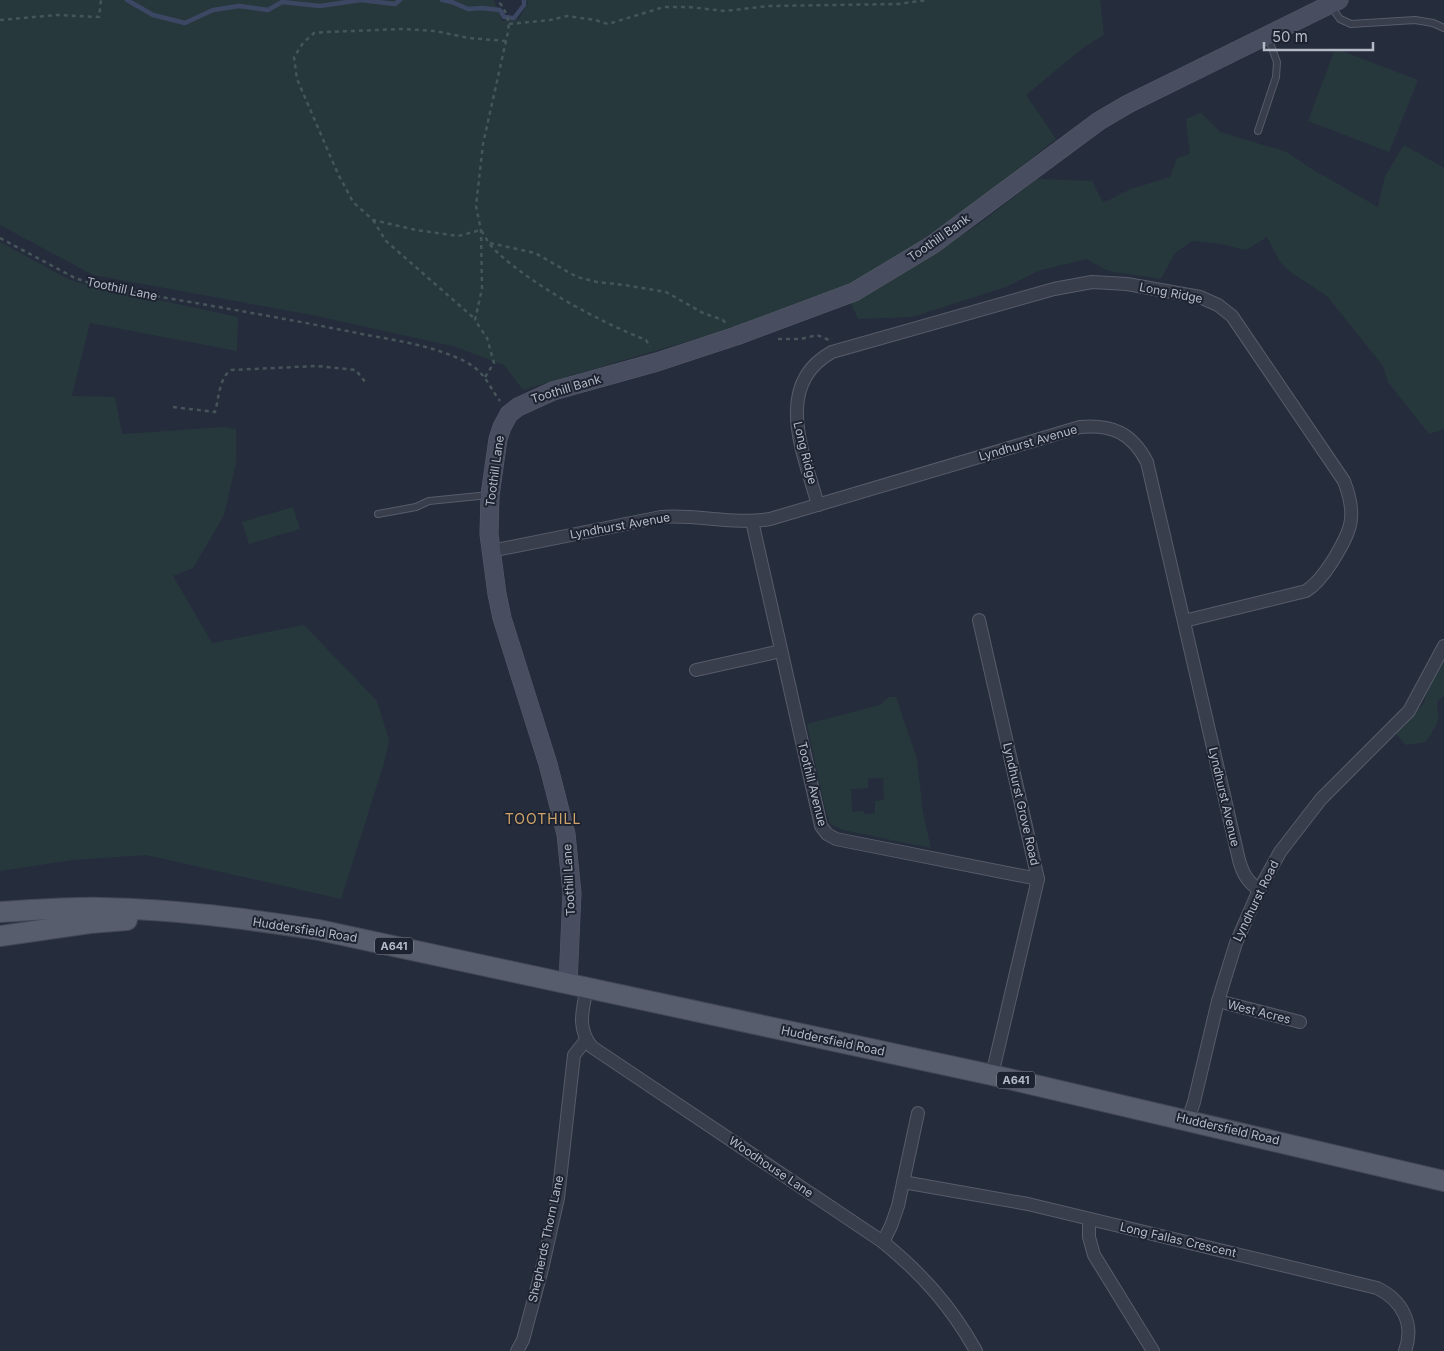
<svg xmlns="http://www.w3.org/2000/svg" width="1444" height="1351" font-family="Inter,sans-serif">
	<rect width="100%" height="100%" fill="#252c3c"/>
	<!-- green -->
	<g fill="#27383d" fill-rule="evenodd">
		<path d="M0 0H494L502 21 519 19 528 3 526 0H1100L1104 35 1083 48 1026 95 1056 139 964 212 849 287 719 332 523 390 504 365 456 347 312 315 93 275 0 225Z"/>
		<path d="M1339 50 1418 80 1389 152 1308 121 1334 52Z"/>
		<path d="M1201 113 1220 132 1287 152 1310 168 1378 207 1385 176 1404 145 1444 168V429L1429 434 1388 382 1383 366 1327 296 1289 271 1280 262 1267 237 1246 250 1222 244 1192 241 1175 253 1161 279 1108 271 1087 259 1041 270 1003 288 912 317 858 319 850 301 917 265 983 221 1037 179 1092 181 1103 203 1131 189 1170 177 1177 158 1190 154 1186 119Z"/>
		<path d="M0 242 66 278 79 283 238 317 237 351 90 323 72 396 115 397 122 434 224 427 236 429V463L224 515 193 568 173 576 212 643 304 625 377 701 389 740 384 763 341 899 146 855 73 860 0 871Z"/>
		<path d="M293 507 300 529 249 544 242 522Z"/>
		<path d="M1444 659V696C1432 701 1440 711 1438 720 1436 727 1430 735 1426 742L1406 745 1396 734 1423 704 1431 683Z"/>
		<path d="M889 697H896L917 759 923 812 931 848 843 830 830 824 825 808 807 724 880 705ZM868 778H883L884 800 875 801V814H864V811L852 812 851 789 868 788Z"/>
	</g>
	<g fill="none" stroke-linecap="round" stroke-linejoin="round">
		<!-- stream -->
		<g stroke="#3c4764" stroke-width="4.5">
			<path d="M127 0 153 15 185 23 213 10 239 6 268 10 282 2 320 6 361 0 395 4 400 0"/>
			<path d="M442 0 452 2 468 9 482 8 500 10 504 17 514 18 524 5V0"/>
		</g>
		<defs>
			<g id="lane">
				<path d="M1330 5 1340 19 1351 24 1415 20 1433 23 1444 28"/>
				<path d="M1258 131 1276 77 1277 62 1268 37"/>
				<path d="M378 514 416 507 429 501 489 495"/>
			</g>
			<g id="street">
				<path d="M818 505C804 454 772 385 832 352L1054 289 1092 282 1127 284 1200 297 1218 305 1232 316 1344 481C1358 517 1351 531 1332 562 1325 573 1317 584 1306 591L1184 621"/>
				<path d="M752 521 821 826 827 834 836 839 1038 879"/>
				<path d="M491 551 661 517C698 514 734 525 770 519L1080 427C1112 424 1132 433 1147 462L1239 860C1243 874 1247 881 1259 890"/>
				<path d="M979 620 1038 879 992 1075"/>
				<path d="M696 670 781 651"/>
				<path d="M587 987C583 1009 576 1028 592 1047L883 1242C922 1274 951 1306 976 1351"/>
				<path d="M1218 1001 1300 1022"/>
				<path d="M1188 1120 1194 1102 1218 1001 1236 943 1259 890 1280 852 1321 799 1409 711 1444 646"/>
				<path d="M903 1182 1028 1204 1377 1288C1402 1300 1415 1324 1405 1351"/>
				<path d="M1089 1219V1237L1094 1255 1153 1351"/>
				<path d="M883 1242 891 1226 898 1206 918 1113"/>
				<path d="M517 1351 523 1340 542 1269 558 1198 574 1055 586 1040"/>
			</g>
			<path id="secondary" d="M568 983 572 893 566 834 548 764 502 618 497 594 489 534 490 495 498 439 502 427 509 414 518 407 553 391 657 362 736 336 854 292 932 245 1099 121 1128 104 1339 0"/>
			<g id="primary">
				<path d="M0 912C34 910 69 907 103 908 175 909 248 919 319 930L992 1075 1444 1181"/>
				<path d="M0 936 90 923 127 920"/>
			</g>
		</defs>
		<!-- lane casing -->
		<use href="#lane" stroke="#575c6a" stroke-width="8"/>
		<!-- street casing -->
		<use href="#street" stroke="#575c6a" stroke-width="14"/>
		<!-- secondary casing -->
		<use href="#secondary" stroke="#575c6a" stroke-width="19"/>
		<!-- primary casing -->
		<use href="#primary" stroke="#424755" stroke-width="22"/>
		<!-- path -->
		<g stroke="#45555a" stroke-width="2.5" stroke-dasharray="4 4" stroke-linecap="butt">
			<path d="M0 20 57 15 99 17 101 0"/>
			<path d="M509 24 550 20 567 16 595 20 608 24 664 7H689L725 11 769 6 898 4 927 0"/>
			<path d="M506 41 469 38 435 31 402 29 327 32 314 33 303 43 294 57 297 79 338 174 353 202 373 220 416 230 458 236 481 230C486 238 490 246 497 252 533 286 600 322 646 340L650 347"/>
			<path d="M373 220 386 241 475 319"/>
			<path d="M0 238 75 278 98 286C183 301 268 315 352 332 390 340 431 344 466 362 485 372 488 385 500 401"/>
			<path d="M490 243 535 253 577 277 597 282 625 285 666 292 703 313 723 320 726 324"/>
			<path d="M778 339H801L817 335 829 340"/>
			<path d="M485 377 494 363 487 338 475 320 482 289 481 230 476 206 483 144 508 32C510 20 506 12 500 3L501 0"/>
			<path d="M173 407 215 412C219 398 219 378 231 370L317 366 356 370 365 382"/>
		</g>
		<!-- lane -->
		<use href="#lane" stroke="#393e4c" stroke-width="6"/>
		<!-- street -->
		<use href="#street" stroke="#393e4c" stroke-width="12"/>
		<!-- secondary -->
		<use href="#secondary" stroke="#484d5f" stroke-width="18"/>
		<!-- primary -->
		<use href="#primary" stroke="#575d6c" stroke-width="20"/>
	</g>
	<g text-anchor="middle" stroke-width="4" stroke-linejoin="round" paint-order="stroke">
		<!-- shield labels -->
		<g fill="#1e2331" stroke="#888d9a" stroke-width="1">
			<rect x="375" y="937.5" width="38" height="17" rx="4"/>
			<rect x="997" y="1071.5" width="38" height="17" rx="4"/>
		</g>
		<g font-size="11" font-weight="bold" fill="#b5bac7">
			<text x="394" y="950">A641</text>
			<text x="1016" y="1084">A641</text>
		</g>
		<!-- street labels -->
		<g font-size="12" fill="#b5bac7" stroke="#1e2331">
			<text transform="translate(939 238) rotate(-35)" y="4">Toothill Bank</text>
			<text transform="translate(122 289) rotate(12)" y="4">Toothill Lane</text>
			<text transform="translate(1171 293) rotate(11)" y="4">Long Ridge</text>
			<text transform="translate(566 389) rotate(-17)" y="4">Toothill Bank</text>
			<text transform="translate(1028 443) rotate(-16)" y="4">Lyndhurst Avenue</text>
			<text transform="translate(805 453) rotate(76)" y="4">Long Ridge</text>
			<text transform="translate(495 471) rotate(-82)" y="4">Toothill Lane</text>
			<text transform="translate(620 526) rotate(-10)" y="4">Lyndhurst Avenue</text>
			<text transform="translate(812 784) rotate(76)" y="4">Toothill Avenue</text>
			<text transform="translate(1224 797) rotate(77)" y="4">Lyndhurst Avenue</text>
			<text transform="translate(1021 804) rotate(77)" y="4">Lyndhurst Grove Road</text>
			<text transform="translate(569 880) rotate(-93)" y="4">Toothill Lane</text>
			<text transform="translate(1256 901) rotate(-64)" y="4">Lyndhurst Road</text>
			<text transform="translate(305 930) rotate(9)" y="4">Huddersfield Road</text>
			<text transform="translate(1259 1012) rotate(14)" y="4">West Acres</text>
			<text transform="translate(833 1041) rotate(12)" y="4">Huddersfield Road</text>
			<text transform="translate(1228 1129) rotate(13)" y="4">Huddersfield Road</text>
			<text transform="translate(771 1167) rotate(34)" y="4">Woodhouse Lane</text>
			<text transform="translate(546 1239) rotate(-78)" y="4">Shepherds Thorn Lane</text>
			<text transform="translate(1178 1240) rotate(13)" y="4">Long Fallas Crescent</text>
		</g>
		<!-- neighbourhood labels -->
		<g font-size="14" letter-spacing="1" fill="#cea36a" stroke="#1e2331">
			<text x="543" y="824">TOOTHILL</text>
		</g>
	</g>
	<!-- scale -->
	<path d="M1264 42v8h109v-8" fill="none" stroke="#b5bac7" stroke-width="2.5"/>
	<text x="1272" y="42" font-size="15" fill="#b5bac7" stroke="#1e2331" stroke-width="4" paint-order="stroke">50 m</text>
</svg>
